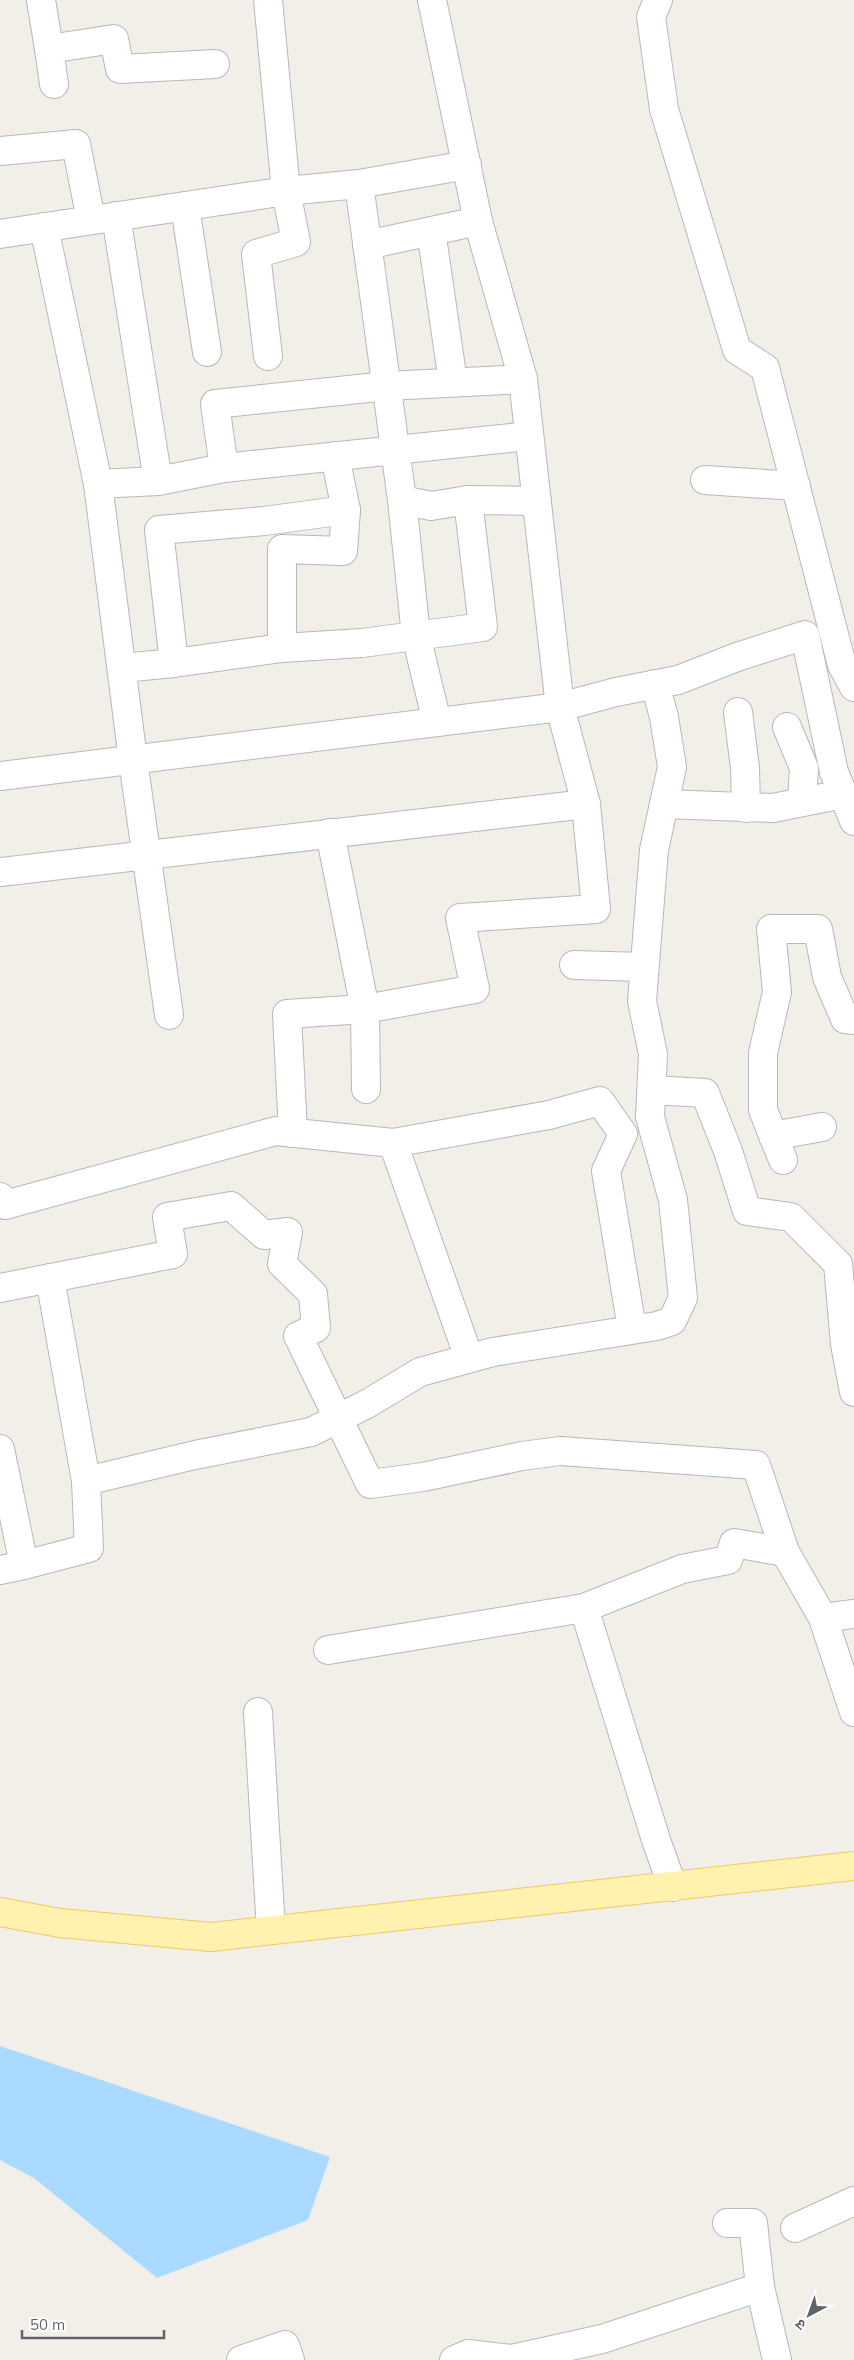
<svg xmlns="http://www.w3.org/2000/svg" width="854" height="2360" font-family="Mulish,'Noto Sans Devanagari',sans-serif">
	<rect width="100%" height="100%" fill="#f1efe8"/>
	<!-- water -->
	<path fill="#aadaff" d="M0 2046 330 2157 308 2220 157 2278 34 2178 0 2160Z"/>
	<g fill="none" stroke-linecap="round" stroke-linejoin="round">
		<defs>
			<g id="minor">
				<path d="M41 0 49 49"/>
				<path d="M268 0 286 191 296 242 256 254 268 356"/>
				<path d="M658 0 651 17 664 109 737 350 765 368 842 665 854 687"/>
				<path d="M54 84 49 49 114 39 120 69 215 64"/>
				<path d="M0 151 76 144 91 220"/>
				<path d="M359 184 402 500"/>
				<path d="M185 206 207 352"/>
				<path d="M116 216 158 481 224 468"/>
				<path d="M44 227 98 484 133 760 169 1015"/>
				<path d="M429 232 433 244 453 382"/>
				<path d="M0 234 286 191 359 184 467 165"/>
				<path d="M367 245 478 221"/>
				<path d="M523 379 387 386 215 404 224 468 529 436"/>
				<path d="M335 456 346 510 343 551 282 549V648L362 643 483 627 468 500 537 501"/>
				<path d="M705 480 796 486"/>
				<path d="M98 484 158 481"/>
				<path d="M174 663 282 648"/>
				<path d="M122 668 174 663 159 530 264 521 346 510"/>
				<path d="M738 712 745 768 746 808"/>
				<path d="M437 722 416 636 402 500 431 506 468 500"/>
				<path d="M787 727 804 768 802 801"/>
				<path d="M0 776 560 707 616 692 678 680 737 657 805 635 834 772 854 821"/>
				<path d="M664 804 773 808 843 794"/>
				<path d="M330 833 365 1009 366 1089"/>
				<path d="M0 872 586 804"/>
				<path d="M574 965 644 967"/>
				<path d="M652 1090 705 1093 728 1151 747 1211 791 1217 838 1264 845 1344 854 1392"/>
				<path d="M293 1133 287 1014 365 1009 475 989 460 918 596 909 586 804 560 707 523 379 478 221 432 0"/>
				<path d="M773 1136 822 1127"/>
				<path d="M393 1143 469 1358"/>
				<path d="M783 1160 763 1110V1053L777 992 771 929H818L827 977 845 1019 854 1020"/>
				<path d="M0 1197 5 1205 276 1131 393 1143 549 1115 600 1101 623 1134 606 1171 632 1329"/>
				<path d="M50 1278 86 1481"/>
				<path d="M0 1288 173 1254 167 1217 231 1206 264 1235 288 1232 282 1264 313 1294 316 1328 298 1336 370 1484 423 1477 522 1456 560 1451 756 1465 785 1552 823 1618 854 1712"/>
				<path d="M0 1449 24 1565 0 1570"/>
				<path d="M24 1565 89 1548 86 1481 195 1455 311 1432 367 1404 420 1372 493 1352 657 1326 672 1321 683 1298 673 1200 650 1117 653 1054 642 1001 654 850 672 767 664 717 655 684"/>
				<path d="M584 1608 657 1843 673 1887"/>
				<path d="M823 1618 854 1614"/>
				<path d="M328 1650 584 1608 682 1569 728 1560 734 1543 785 1552"/>
				<path d="M258 1712 271 1930"/>
				<path d="M727 2223H753L760 2287"/>
				<path d="M795 2228 854 2201"/>
				<path d="M241 2360 285 2345 290 2360"/>
				<path d="M454 2360 468 2354 512 2359 602 2339 760 2287 777 2360"/>
			</g>
			<path id="major" d="M0 1912 60 1923 211 1937 854 1866"/>
		</defs>
		<!-- minor casing -->
		<use href="#minor" stroke="#b5b8bc" stroke-width="30"/>
		<!-- major casing -->
		<use href="#major" stroke="#f2c960" stroke-width="30"/>
		<!-- minor -->
		<use href="#minor" stroke="#fff" stroke-width="28"/>
		<!-- major -->
		<use href="#major" stroke="#fff2af" stroke-width="28"/>
	</g>
	<!-- north arrow -->
	<g transform="translate(809 2315) rotate(221)" stroke="#ffffff" stroke-width="4" paint-order="stroke">
	<path d="M0-4L9 19L0 12L-9 19Z" fill="#5f6368"/>
	<text y="-8" font-size="14" font-weight="bold" text-anchor="middle" fill="#5f6368">उ</text>
	</g>
	<!-- scale -->
	<path d="M22 2330v8h142v-8" fill="none" stroke="#5f6368" stroke-width="2.5"/>
	<text x="30" y="2330" font-size="15" fill="#5f6368" stroke="#ffffff" stroke-width="4" paint-order="stroke">50 m</text>
</svg>
